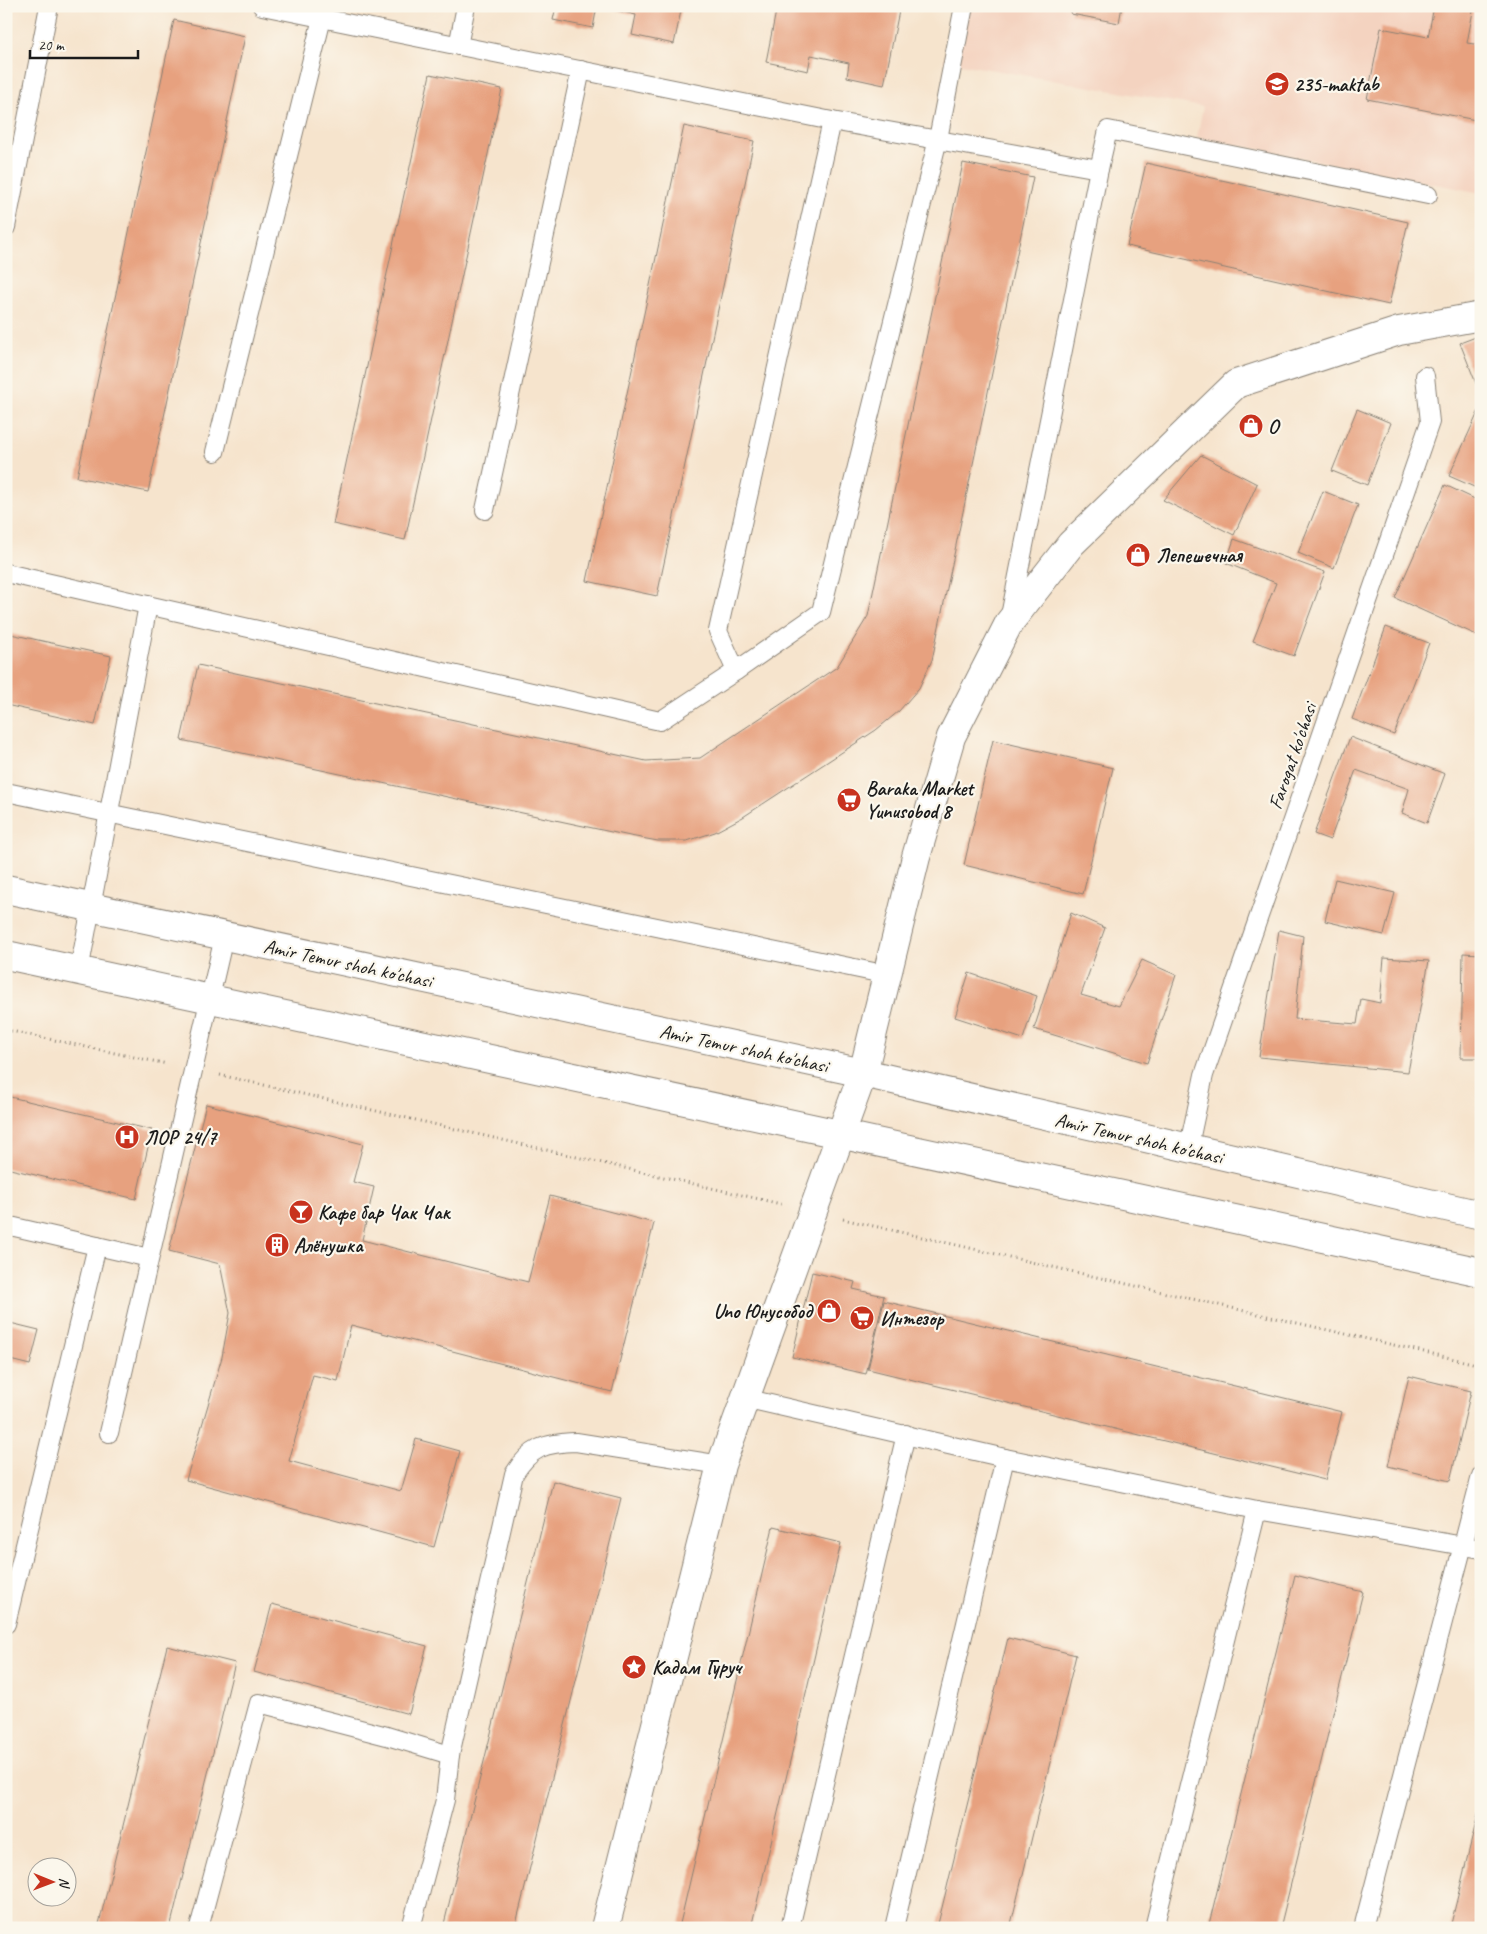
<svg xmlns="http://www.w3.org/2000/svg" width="1487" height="1934" font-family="Caveat,sans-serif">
	<rect width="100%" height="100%" fill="#fbf7ec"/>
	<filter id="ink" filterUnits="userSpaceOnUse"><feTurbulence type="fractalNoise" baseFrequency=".02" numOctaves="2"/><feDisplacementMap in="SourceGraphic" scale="10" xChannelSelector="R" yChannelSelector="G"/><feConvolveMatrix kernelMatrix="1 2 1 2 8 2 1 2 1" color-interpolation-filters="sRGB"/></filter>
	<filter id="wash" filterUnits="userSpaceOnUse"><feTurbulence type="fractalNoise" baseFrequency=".0096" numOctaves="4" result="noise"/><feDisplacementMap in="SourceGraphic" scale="20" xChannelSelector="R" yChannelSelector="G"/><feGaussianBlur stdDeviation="1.12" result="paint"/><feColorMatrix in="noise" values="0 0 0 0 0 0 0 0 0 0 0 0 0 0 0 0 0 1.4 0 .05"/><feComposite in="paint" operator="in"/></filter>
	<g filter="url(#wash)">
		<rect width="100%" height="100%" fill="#f6e4cd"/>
		<!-- built -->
		<path fill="#f4d3c0" d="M954 6H1481V193L1197 137 1203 107 944 61Z"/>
		<g id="blocks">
			<!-- building -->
			<g fill="#e7a17f">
				<path d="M556 6H597L593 28 553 20Z"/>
				<path d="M599 6H682L674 44 632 35 636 15Z"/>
				<path d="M777 6H900L884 85 847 77 849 63 811 55 808 71 766 62Z"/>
				<path d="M1072 6H1122L1119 23 1071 14Z"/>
				<path d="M1434 6H1474L1467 43 1481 45V121L1367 99 1381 28 1428 37Z"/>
				<path d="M174 20 245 36 148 492 77 477Z"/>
				<path d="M430 74 502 89 405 540 333 524Z"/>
				<path d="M684 126 754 141 657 596 587 581Z"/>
				<path d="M963 163 1033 177 932 660 919 688 899 711 876 730 743 817 715 832 687 841H658L630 836 181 740 198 665 646 761 700 758 837 667 868 616Z"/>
				<path d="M1146 163 1408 222 1389 305 1127 246Z"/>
				<path d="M1481 335V396L1460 343Z"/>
				<path d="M1481 406V490L1449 476Z"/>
				<path d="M1357 409 1391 423 1367 485 1332 471Z"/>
				<path d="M1201 455 1257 484 1234 535 1163 500Z"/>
				<path d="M1445 485 1481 502V637L1395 598Z"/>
				<path d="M1323 491 1358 505 1334 568 1298 553Z"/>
				<path d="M1234 539 1325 572 1294 656 1253 641 1276 583 1226 563Z"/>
				<path d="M1386 627 1429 643 1394 735 1352 719Z"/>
				<path d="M6 633 111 656 95 725 6 705Z"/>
				<path d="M1350 737 1445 774 1427 823 1402 813 1409 789 1356 770 1330 840 1314 834Z"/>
				<path d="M993 740 1113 768 1083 894 964 865Z"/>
				<path d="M1335 879 1395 893 1384 935 1325 921Z"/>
				<path d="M1071 913 1105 928 1081 995 1119 1006 1142 960 1176 975 1147 1063 1034 1029Z"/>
				<path d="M1279 930 1303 936 1295 1019 1357 1024 1361 999 1380 1003 1384 958 1429 961 1408 1072 1259 1057Z"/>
				<path d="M1463 953 1481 954V1058H1461Z"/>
				<path d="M969 973 1037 996 1023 1039 955 1017Z"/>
				<path d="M6 1096 152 1130 136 1199 6 1168Z"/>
				<path d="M206 1104 363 1144 353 1182 374 1187 362 1240 528 1282 550 1196 654 1223 612 1392 351 1325 338 1381 313 1375 289 1461 401 1491 416 1439 460 1451 434 1547 186 1480 222 1357 230 1313 220 1264 169 1251Z"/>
				<path d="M812 1272 855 1282 853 1289 884 1296 866 1374 792 1357Z"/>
				<path d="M884 1301 1342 1412 1325 1480 868 1369Z"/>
				<path d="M6 1322 39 1330 30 1365 6 1359Z"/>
				<path d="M1409 1376 1471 1391 1450 1481 1388 1466Z"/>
				<path d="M553 1481 621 1498 515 1928H443Z"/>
				<path d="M773 1527 841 1543 751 1928H679Z"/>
				<path d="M1295 1575 1363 1592 1280 1928H1208Z"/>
				<path d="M272 1604 427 1646 409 1714 254 1672Z"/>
				<path d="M1008 1638 1076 1655 1010 1928H937Z"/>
				<path d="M167 1646 235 1663 170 1928H98Z"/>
				<path d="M1480 1806 1481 1928H1450Z"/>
			</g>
		</g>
	</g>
	<g filter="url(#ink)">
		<use href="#blocks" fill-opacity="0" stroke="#898074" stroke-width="1"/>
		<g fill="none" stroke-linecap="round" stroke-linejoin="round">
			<defs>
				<g id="lane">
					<path d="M262 6 832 121 1099 169 1010 616"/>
					<path d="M458 46 466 6"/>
					<path d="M1099 169 1108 130 1428 195"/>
					<path d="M6 227 49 6"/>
					<path d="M215 452 325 6"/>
					<path d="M485 510 581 70"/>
					<path d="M6 573 660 721 736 671 718 631 832 121"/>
					<path d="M736 671 821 612 938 139 964 6"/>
					<path d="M6 792 888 975"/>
					<path d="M79 971 148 605"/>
					<path d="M1188 1150 1204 1075 1430 422 1425 376"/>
					<path d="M6 1225 149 1258"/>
					<path d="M744 1398 1005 1458 1257 1510 1154 1928"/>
					<path d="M109 1433 224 937"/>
					<path d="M1257 1510 1481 1549"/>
					<path d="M6 1624 97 1246"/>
					<path d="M199 1928 259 1703 387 1736 450 1755"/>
					<path d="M411 1928 445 1800 450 1755 514 1474C531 1447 545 1443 576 1442L721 1465"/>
					<path d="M790 1928 906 1434"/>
					<path d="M894 1928 1005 1458"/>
					<path d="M1363 1928 1481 1476"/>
				</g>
				<path id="street" d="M605 1928 721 1465 863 1073 916 857 951 737 1009 623 1071 544 1236 384 1399 331 1481 316"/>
				<g id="primary">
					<path d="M6 889 863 1073 1481 1215"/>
					<path d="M6 955 1481 1272"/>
				</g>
			</defs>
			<!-- lane casing -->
			<use href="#lane" stroke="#898074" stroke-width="20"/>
			<!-- street casing -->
			<use href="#street" stroke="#898074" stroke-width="30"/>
			<!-- primary casing -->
			<use href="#primary" stroke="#898074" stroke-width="30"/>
			<!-- path -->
			<g stroke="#898074" stroke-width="3" stroke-dasharray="1 4" stroke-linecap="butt">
				<path d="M6 1030 167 1064"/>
				<path d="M220 1075 781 1204"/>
				<path d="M843 1219 1481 1365"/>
			</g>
			<!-- lane -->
			<use href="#lane" stroke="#fff" stroke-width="18"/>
			<!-- street -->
			<use href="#street" stroke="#fff" stroke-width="28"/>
			<!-- primary -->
			<use href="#primary" stroke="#fff" stroke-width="28"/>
		</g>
	</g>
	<!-- icons -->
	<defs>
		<symbol id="school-disc" viewBox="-11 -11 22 22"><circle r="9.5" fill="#c8321e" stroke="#fbf7ec"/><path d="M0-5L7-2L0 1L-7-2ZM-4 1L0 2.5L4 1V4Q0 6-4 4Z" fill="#fff"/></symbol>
		<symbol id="shop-disc" viewBox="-11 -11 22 22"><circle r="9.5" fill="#c8321e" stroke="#fbf7ec"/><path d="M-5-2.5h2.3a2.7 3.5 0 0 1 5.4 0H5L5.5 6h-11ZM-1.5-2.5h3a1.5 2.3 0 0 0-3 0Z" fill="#fff"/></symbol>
		<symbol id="supermarket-disc" viewBox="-11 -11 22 22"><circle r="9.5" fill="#c8321e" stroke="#fbf7ec"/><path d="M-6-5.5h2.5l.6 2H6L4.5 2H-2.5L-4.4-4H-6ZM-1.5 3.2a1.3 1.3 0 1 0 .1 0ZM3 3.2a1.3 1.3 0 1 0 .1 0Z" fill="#fff"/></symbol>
		<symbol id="hospital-disc" viewBox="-11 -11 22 22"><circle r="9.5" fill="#c8321e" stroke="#fbf7ec"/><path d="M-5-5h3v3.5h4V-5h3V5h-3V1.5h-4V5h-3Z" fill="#fff"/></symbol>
		<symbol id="bar-disc" viewBox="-11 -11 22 22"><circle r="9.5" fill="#c8321e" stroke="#fbf7ec"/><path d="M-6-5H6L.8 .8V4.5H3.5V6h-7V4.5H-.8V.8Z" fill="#fff"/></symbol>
		<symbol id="building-disc" viewBox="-11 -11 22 22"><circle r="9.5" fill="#c8321e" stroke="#fbf7ec"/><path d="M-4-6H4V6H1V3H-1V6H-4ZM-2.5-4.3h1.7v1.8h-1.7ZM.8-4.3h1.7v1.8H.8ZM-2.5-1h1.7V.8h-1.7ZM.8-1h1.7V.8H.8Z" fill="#fff"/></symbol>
		<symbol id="sight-disc" viewBox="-11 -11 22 22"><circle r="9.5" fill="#c8321e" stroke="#fbf7ec"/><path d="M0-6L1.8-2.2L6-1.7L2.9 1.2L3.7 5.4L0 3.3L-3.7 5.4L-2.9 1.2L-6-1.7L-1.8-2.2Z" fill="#fff"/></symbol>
	</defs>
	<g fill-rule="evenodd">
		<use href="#school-disc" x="1263" y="70" width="28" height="28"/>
		<use href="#shop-disc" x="1237" y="412" width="28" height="28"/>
		<use href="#shop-disc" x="1124" y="541" width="28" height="28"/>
		<use href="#supermarket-disc" x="835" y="786" width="28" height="28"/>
		<use href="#hospital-disc" x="113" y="1123" width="28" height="28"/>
		<use href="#bar-disc" x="287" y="1198" width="28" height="28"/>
		<use href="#building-disc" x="263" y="1231" width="28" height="28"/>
		<use href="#shop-disc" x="815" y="1297" width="28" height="28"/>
		<use href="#supermarket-disc" x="848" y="1304" width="28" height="28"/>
		<use href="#sight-disc" x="620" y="1653" width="28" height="28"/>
	</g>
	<g text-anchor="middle" stroke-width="4.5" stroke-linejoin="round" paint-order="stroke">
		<!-- poi labels -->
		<g font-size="20" font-weight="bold" fill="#1c1c1c" stroke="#fbf7ec" text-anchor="start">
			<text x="1294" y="91">235-maktab</text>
			<text x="1268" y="433">О</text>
			<text x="1156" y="562">Лепешечная</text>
			<text x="866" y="795">Baraka Market<tspan x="866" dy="23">Yunusobod 8</tspan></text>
			<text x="144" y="1144">ЛОР 24/7</text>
			<text x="318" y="1219">Кафе бар Чак Чак</text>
			<text x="294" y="1252">Алёнушка</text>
			<text x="812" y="1318" text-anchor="end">Uno Юнусобод</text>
			<text x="880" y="1325">Интезор</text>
			<text x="652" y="1674">Кадам Гуруч</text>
		</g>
		<!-- street labels -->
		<g font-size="20" fill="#1c1c1c" stroke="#fbf7ec">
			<text transform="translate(1292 756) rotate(-71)" y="7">Farogat ko'chasi</text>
			<text transform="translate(348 963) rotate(12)" y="7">Amir Temur shoh ko'chasi</text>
			<text transform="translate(744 1048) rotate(12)" y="7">Amir Temur shoh ko'chasi</text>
			<text transform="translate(1139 1138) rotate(13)" y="7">Amir Temur shoh ko'chasi</text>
		</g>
	</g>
	<!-- margin -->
	<rect width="1487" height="1934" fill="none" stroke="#fbf7ec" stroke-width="25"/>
	<!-- north arrow -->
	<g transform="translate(52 1882) rotate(91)"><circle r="24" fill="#fbf7ec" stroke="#a29f99"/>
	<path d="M0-4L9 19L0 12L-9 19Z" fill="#c8321e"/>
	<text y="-8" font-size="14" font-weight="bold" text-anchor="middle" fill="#1c1c1c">N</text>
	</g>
	<!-- scale -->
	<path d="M30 50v8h108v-8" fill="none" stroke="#1c1c1c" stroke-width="2.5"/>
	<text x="38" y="50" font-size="15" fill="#1c1c1c" stroke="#fbf7ec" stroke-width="4" paint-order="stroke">20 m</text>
</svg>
